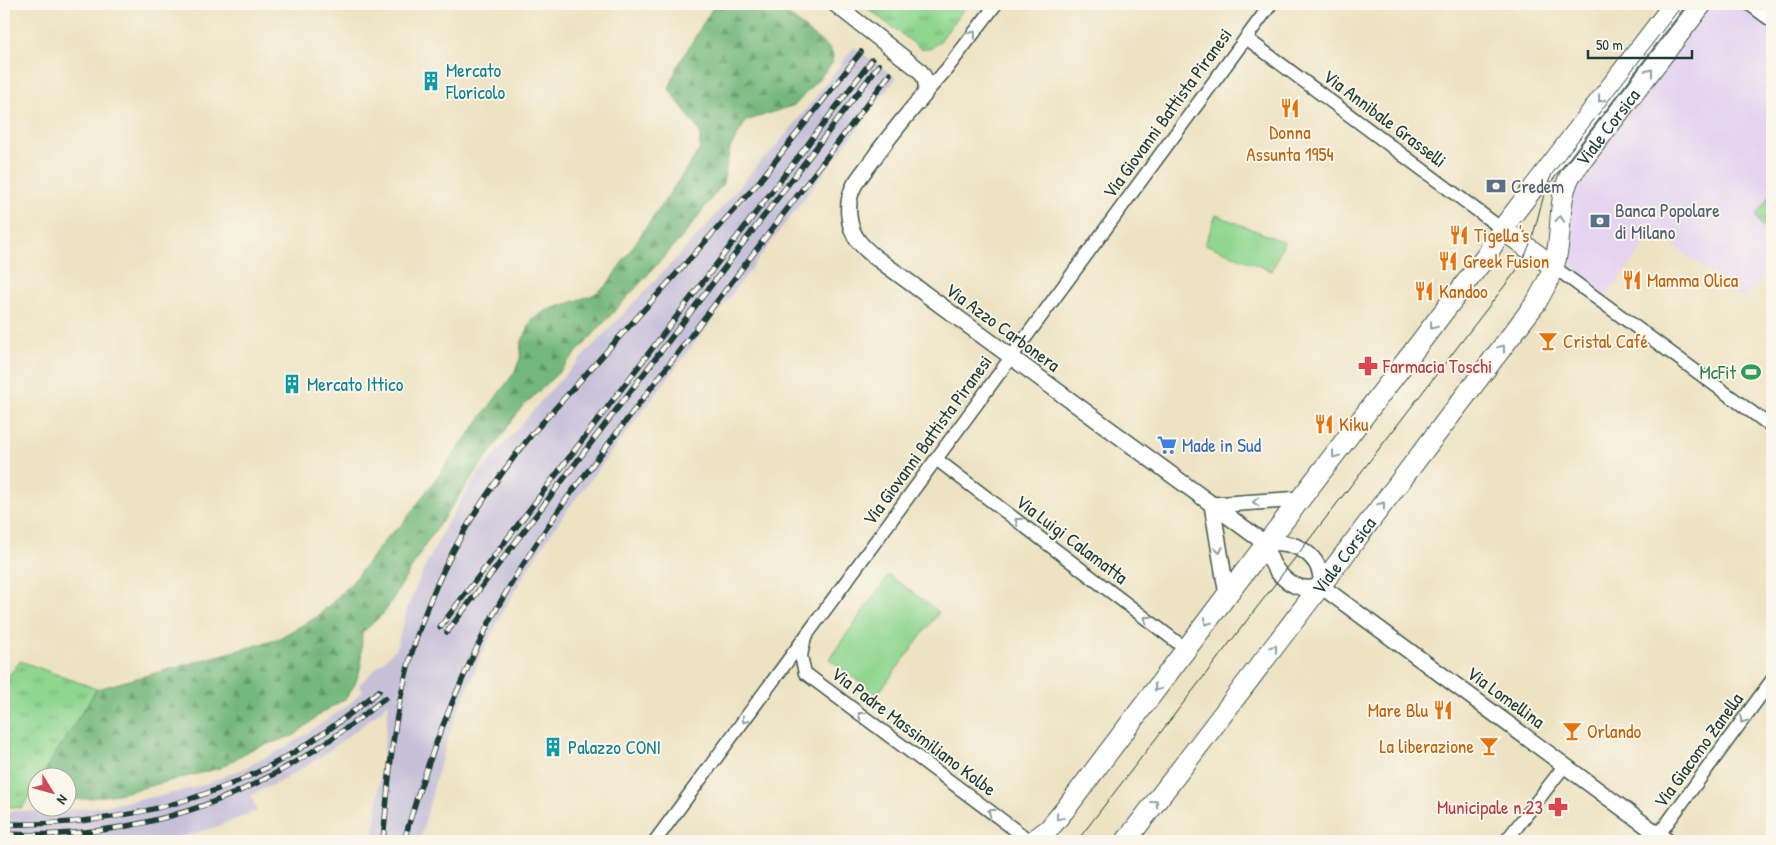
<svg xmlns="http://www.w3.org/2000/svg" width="1776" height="845" font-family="'Patrick Hand',sans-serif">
	<defs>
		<pattern id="grass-tufts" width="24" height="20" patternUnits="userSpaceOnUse" patternTransform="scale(1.25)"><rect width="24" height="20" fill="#8fd691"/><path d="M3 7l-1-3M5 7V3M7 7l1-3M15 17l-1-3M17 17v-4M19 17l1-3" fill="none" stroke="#74af77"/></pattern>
		<pattern id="forest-firs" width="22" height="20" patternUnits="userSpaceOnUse" patternTransform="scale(1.25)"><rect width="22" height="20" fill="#73b77b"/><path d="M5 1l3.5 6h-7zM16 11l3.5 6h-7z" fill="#5e9666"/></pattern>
	</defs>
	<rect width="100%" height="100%" fill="#fbf7ec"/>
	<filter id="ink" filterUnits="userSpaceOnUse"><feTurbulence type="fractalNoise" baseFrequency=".02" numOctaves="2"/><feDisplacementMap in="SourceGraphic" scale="10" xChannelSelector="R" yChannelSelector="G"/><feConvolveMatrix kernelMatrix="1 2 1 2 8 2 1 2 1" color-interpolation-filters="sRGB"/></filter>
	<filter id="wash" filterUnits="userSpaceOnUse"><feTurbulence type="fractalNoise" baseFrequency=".0096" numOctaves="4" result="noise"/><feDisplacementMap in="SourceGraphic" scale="20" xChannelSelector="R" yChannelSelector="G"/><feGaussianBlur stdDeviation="1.12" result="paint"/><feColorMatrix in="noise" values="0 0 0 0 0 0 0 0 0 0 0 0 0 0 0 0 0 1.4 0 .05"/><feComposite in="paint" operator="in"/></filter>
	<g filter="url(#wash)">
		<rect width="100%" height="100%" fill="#ede2c2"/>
		<!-- built -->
		<path fill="#e4d3f1" d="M1706 4H1745L1772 24V193L1757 214 1761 227 1772 235V264L1745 300 1656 231 1604 298 1554 267 1564 199Z"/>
		<!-- industrial -->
		<path fill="#c6c0d9" d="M854 47 896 78 562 517 531 563 505 607 485 647 464 696 448 737 435 782 420 841H373L389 703 373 717 322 756 285 779 251 795 257 811 213 828 167 841H4V811H48L91 808 165 795 200 786 242 769 285 748 346 707 363 691 359 685 396 649 408 606 426 565 448 522 474 479 547 394 705 228 763 158 768 156 805 111Z"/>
		<!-- grass -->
		<g fill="url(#grass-tufts)" stroke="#578a62">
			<path d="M862 4H968L939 42 930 49 920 48Z"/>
			<path d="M1772 193V235C1763 229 1758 225 1757 214Z"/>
			<path d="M20 661 97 689 41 777 38 778 37 782 22 808 4 806V682Z"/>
		</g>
		<!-- forest -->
		<path fill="url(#forest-firs)" stroke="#497a58" d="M715 4H775L829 48 833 55 832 64 795 105 746 121 730 148 723 183 684 235 557 374 521 408 427 542 385 612 362 633 361 666 355 684 346 698 319 715 295 735 250 750 220 768 118 794 68 801V778L41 777 97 689 276 640 317 617 351 584 389 535 401 526 514 373 520 359 521 343 532 320 545 311 593 295 606 286 700 149V132L669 89 677 67Z"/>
		<!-- pitch -->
		<g fill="#8fd691" stroke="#578a62">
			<path d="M1216 215 1284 242 1272 271 1205 244Z"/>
			<path d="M889 575 939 612 877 695 829 659Z"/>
		</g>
	</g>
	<g filter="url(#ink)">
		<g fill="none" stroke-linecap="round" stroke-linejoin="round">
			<defs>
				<g id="minor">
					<path d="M1749 4 1772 21"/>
					<path d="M1246 38 1502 229"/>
					<path d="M924 95 946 70 996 4"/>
					<path d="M1554 267 1772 427"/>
					<path d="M936 459 1186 649"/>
					<path d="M804 642 801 656 805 673 1030 841"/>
					<path d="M655 841 1271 4"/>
					<path d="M1506 841 1565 765"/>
					<path d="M1654 841 1772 680"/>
				</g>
				<g id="tertiary">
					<path d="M835 4 918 69C925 76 929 85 924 95 908 113 893 132 878 152 871 163 862 173 855 184 845 201 847 227 859 242 865 249 872 255 879 260L1266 544"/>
					<path d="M1212 505 1227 595"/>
					<path d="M1212 505 1301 499"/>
					<path d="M1266 544C1292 538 1324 555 1321 586"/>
					<path d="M1266 544C1270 570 1292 596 1321 586"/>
					<path d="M1321 586 1667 841"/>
				</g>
				<g id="primary">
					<path d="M1502 229 1554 267"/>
					<path d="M1033 841 1049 829 1067 807 1227 595 1487 255 1502 229 1674 4"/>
					<path id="s1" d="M1126 841 1536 303C1545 287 1554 271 1557 253 1562 226 1558 200 1570 176L1702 4"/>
				</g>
			</defs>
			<!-- minor casing -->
			<use href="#minor" stroke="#3e5649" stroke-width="15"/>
			<!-- tertiary casing -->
			<use href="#tertiary" stroke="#3e5649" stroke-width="18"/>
			<!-- primary casing -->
			<use href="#primary" stroke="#3e5649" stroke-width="22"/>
			<!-- minor -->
			<use href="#minor" stroke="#fff" stroke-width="12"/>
			<!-- tertiary -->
			<use href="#tertiary" stroke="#fff" stroke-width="15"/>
			<!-- primary -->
			<use href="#primary" stroke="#fff" stroke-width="20"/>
			<!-- tram -->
			<path stroke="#1f3d34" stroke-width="1" d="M1077 841 1516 271C1537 241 1537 206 1552 174L1683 4"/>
			<defs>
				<g id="rail">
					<path d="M440 627 872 60"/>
					<path d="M447 632 879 65"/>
					<path d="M4 824C94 826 185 809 266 768 307 747 343 720 379 691"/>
					<path d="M4 834C152 841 273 792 385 698"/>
					<path d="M383 841C388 790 391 738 403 687 425 589 470 510 533 433L758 183 861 52"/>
					<path d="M404 841C425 765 454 692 490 621 512 580 538 540 565 501L890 74"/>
				</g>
			</defs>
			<!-- rail casing -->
			<use href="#rail" stroke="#1f3d34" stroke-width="5.5"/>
			<!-- rail -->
			<use href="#rail" stroke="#fbf7ec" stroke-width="4" stroke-dasharray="11" stroke-linecap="butt"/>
		</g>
		<!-- one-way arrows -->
		<defs><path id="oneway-chevron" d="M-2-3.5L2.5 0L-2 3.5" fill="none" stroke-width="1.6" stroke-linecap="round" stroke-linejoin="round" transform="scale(1.25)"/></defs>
		<g stroke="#8f9e9a">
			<use href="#oneway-chevron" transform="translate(973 34) rotate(-53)"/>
			<use href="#oneway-chevron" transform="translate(1650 72) rotate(-52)"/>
			<use href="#oneway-chevron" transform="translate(1601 99) rotate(127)"/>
			<use href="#oneway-chevron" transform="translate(1560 219) rotate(-86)"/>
			<use href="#oneway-chevron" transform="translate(1433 326) rotate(127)"/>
			<use href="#oneway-chevron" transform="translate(1502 348) rotate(-53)"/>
			<use href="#oneway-chevron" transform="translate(1335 455) rotate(127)"/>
			<use href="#oneway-chevron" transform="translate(1256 502) rotate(176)"/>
			<use href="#oneway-chevron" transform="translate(1382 505) rotate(-53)"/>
			<use href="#oneway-chevron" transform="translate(1018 521) rotate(-143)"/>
			<use href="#oneway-chevron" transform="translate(1219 550) rotate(80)"/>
			<use href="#oneway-chevron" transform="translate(1147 619) rotate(-143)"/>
			<use href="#oneway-chevron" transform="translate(1207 622) rotate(127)"/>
			<use href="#oneway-chevron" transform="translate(1274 648) rotate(-53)"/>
			<use href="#oneway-chevron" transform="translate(1157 688) rotate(127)"/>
			<use href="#oneway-chevron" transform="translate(861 715) rotate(-143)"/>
			<use href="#oneway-chevron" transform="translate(745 720) rotate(126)"/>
			<use href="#oneway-chevron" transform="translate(1743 720) rotate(126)"/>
			<use href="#oneway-chevron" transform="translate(1155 803) rotate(-52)"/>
			<use href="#oneway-chevron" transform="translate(991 812) rotate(-143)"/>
			<use href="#oneway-chevron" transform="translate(1059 817) rotate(130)"/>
		</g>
	</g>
	<!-- icons -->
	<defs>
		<symbol id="building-bare" viewBox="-9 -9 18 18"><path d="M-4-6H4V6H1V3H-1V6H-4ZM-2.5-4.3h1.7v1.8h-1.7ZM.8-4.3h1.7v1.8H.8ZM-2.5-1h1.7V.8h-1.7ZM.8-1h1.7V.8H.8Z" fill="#0f9aa8" stroke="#fbf7ec" stroke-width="2.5" paint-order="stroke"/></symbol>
		<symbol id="restaurant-bare" viewBox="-9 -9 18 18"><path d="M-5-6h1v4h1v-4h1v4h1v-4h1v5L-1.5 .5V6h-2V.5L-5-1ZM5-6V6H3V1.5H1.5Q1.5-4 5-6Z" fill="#e8710a" stroke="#fbf7ec" stroke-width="2.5" paint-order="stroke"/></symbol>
		<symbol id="bank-bare" viewBox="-9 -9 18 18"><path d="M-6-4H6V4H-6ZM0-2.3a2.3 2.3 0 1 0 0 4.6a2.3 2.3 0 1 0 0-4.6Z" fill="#5c6f8a" stroke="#fbf7ec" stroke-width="2.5" paint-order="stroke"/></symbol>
		<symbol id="bar-bare" viewBox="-9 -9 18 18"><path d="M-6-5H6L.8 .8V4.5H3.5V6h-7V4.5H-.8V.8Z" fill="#e8710a" stroke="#fbf7ec" stroke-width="2.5" paint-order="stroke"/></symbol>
		<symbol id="pharmacy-bare" viewBox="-9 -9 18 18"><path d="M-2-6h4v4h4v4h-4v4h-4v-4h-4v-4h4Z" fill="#e0444e" stroke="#fbf7ec" stroke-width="2.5" paint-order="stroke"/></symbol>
		<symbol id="stadium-bare" viewBox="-9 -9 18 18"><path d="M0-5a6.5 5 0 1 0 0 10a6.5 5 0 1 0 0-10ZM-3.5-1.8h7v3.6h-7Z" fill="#2e9e5b" stroke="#fbf7ec" stroke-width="2.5" paint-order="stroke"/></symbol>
		<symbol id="supermarket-bare" viewBox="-9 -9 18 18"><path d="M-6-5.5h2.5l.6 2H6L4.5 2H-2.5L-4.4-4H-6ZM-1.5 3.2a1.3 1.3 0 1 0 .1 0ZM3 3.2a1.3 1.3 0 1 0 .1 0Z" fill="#3f7fe0" stroke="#fbf7ec" stroke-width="2.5" paint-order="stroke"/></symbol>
	</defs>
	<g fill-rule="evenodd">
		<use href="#building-bare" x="417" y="67" width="28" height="28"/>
		<use href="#restaurant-bare" x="1276" y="94" width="28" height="28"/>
		<use href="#bank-bare" x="1482" y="172" width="28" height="28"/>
		<use href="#bank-bare" x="1586" y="207" width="28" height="28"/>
		<use href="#restaurant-bare" x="1445" y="221" width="28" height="28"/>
		<use href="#restaurant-bare" x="1434" y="247" width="28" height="28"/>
		<use href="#restaurant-bare" x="1618" y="266" width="28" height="28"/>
		<use href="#restaurant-bare" x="1410" y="277" width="28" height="28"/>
		<use href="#bar-bare" x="1534" y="327" width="28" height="28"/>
		<use href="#pharmacy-bare" x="1354" y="352" width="28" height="28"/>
		<use href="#stadium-bare" x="1737" y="358" width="28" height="28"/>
		<use href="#building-bare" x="278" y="370" width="28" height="28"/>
		<use href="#restaurant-bare" x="1310" y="410" width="28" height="28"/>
		<use href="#supermarket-bare" x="1153" y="431" width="28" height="28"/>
		<use href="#restaurant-bare" x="1429" y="696" width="28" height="28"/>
		<use href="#bar-bare" x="1558" y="717" width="28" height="28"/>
		<use href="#bar-bare" x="1475" y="732" width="28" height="28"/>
		<use href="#building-bare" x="539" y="733" width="28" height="28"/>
		<use href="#pharmacy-bare" x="1544" y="793" width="28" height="28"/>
	</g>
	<g text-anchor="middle" stroke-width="4" stroke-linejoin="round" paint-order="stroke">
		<!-- culture labels -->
		<g font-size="19" fill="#0d838f" stroke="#fbf7ec" text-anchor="start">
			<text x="446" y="77">Mercato<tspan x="446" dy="22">Floricolo</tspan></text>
			<text x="307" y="391">Mercato Ittico</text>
			<text x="568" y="754">Palazzo CONI</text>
		</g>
		<!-- street labels -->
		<g font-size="19" fill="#1f3d34" stroke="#fbf7ec">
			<text transform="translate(1167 113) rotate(-54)" y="7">Via Giovanni Battista Piranesi</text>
			<text transform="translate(1385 118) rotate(37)" y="7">Via Annibale Grasselli</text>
			<text dy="7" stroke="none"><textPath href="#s1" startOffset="871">Viale Corsica</textPath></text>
			<text transform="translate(1003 327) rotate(36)" y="7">Via Azzo Carbonera</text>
			<text transform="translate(927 440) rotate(-54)" y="7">Via Giovanni Battista Piranesi</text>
			<text transform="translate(1072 539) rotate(37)" y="7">Via Luigi Calamatta</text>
			<text dy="7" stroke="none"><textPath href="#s1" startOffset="359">Viale Corsica</textPath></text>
			<text transform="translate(1506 697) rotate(36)" y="7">Via Lomellina</text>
			<text transform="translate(914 731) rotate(37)" y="7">Via Padre Massimiliano Kolbe</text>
			<text transform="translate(1698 750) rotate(-54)" y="7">Via Giacomo Zanella</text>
		</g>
		<!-- food labels -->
		<g font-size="19" fill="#c56008" stroke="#fbf7ec" text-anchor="start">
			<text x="1290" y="139" text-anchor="middle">Donna<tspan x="1290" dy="22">Assunta 1954</tspan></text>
			<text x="1474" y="242">Tigella's</text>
			<text x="1463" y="268">Greek Fusion</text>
			<text x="1647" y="287">Mamma Olica</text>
			<text x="1439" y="298">Kandoo</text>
			<text x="1563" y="348">Cristal Café</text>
			<text x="1339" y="431">Kiku</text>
			<text x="1428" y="717" text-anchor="end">Mare Blu</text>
			<text x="1587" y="738">Orlando</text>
			<text x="1474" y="753" text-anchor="end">La liberazione</text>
		</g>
		<!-- service labels -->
		<g font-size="19" fill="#4e5e75" stroke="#fbf7ec" text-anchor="start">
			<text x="1511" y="193">Credem</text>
			<text x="1615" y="217">Banca Popolare<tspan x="1615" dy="22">di Milano</tspan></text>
		</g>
		<!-- health labels -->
		<g font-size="19" fill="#be3a42" stroke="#fbf7ec" text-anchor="start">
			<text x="1383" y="373">Farmacia Toschi</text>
			<text x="1543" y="814" text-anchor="end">Municipale n.23</text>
		</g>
		<!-- leisure labels -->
		<g font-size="19" fill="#27864d" stroke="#fbf7ec" text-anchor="end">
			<text x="1736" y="379">McFit</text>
		</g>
		<!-- shop labels -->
		<g font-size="19" fill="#366cbe" stroke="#fbf7ec" text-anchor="start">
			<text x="1182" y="452">Made in Sud</text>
		</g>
	</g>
	<!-- margin -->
	<rect width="1776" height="845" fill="none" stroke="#fbf7ec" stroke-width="20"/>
	<!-- north arrow -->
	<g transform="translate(52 792) rotate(127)"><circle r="24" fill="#fbf7ec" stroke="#a3ada2"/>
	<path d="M0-4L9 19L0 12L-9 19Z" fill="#d1495b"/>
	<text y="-8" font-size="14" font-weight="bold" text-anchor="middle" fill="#1f3d34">N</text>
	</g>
	<!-- scale -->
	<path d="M1588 50v8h104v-8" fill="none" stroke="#1f3d34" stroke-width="2.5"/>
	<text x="1596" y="50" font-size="15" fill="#1f3d34" stroke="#fbf7ec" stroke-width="4" paint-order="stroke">50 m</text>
</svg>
